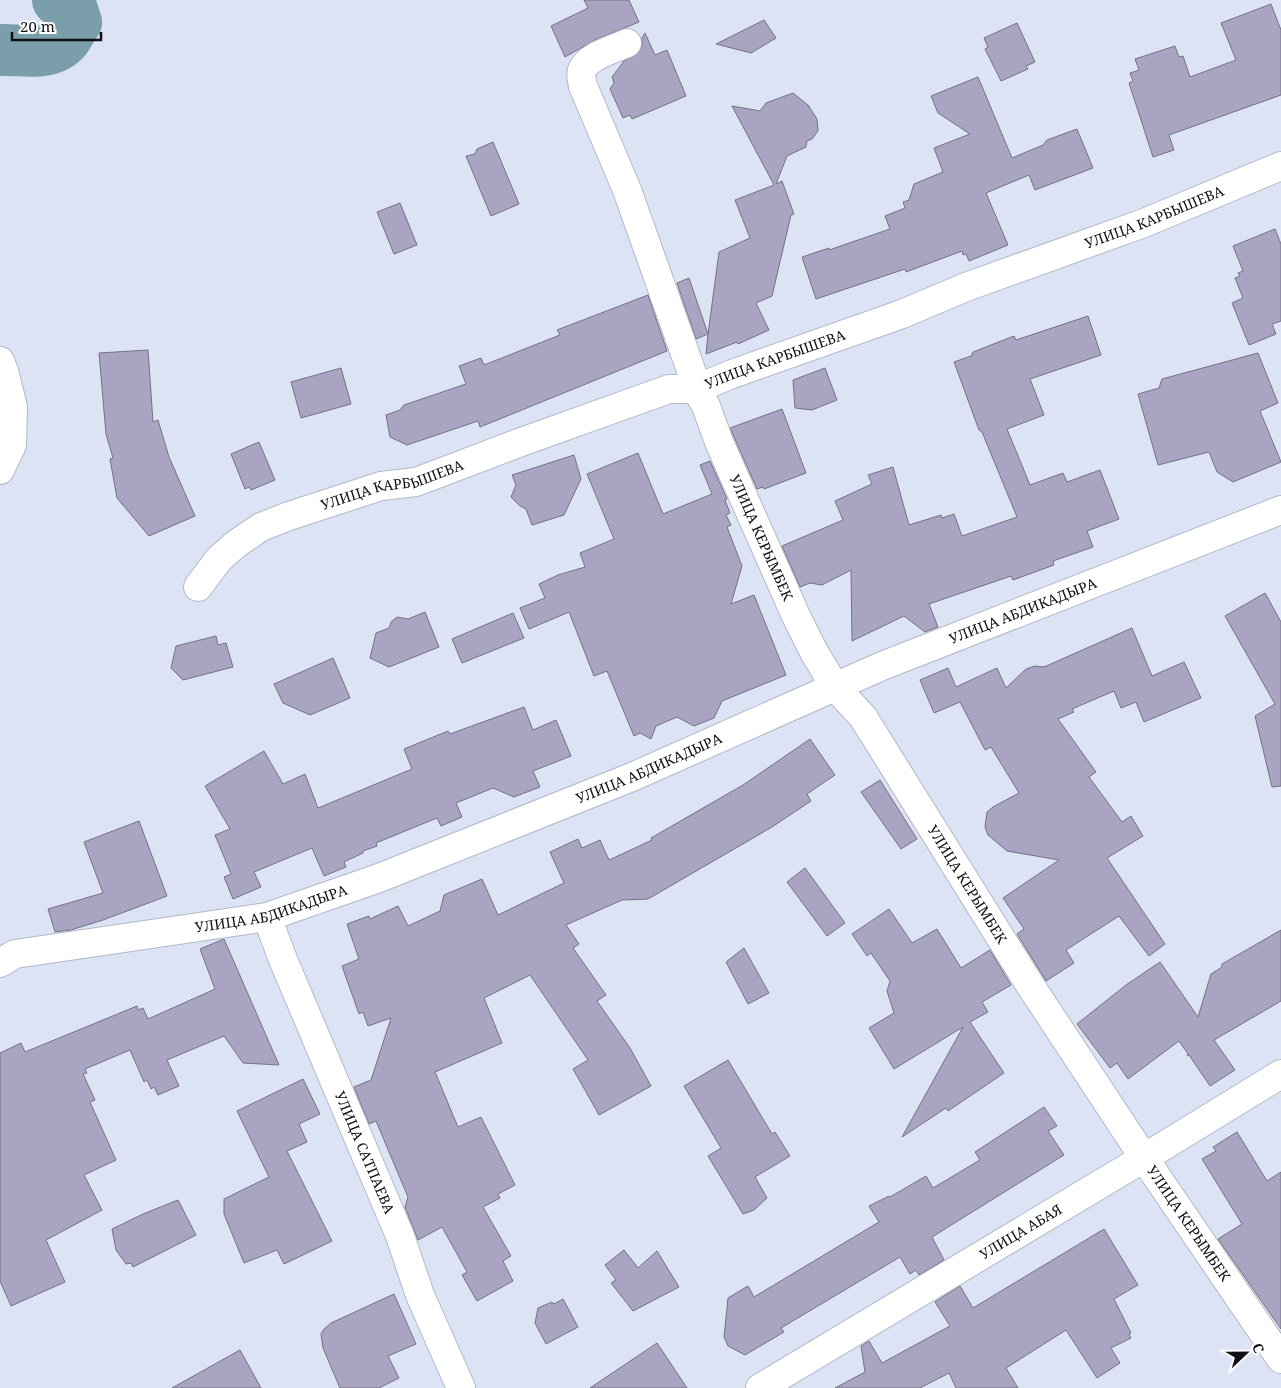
<svg xmlns="http://www.w3.org/2000/svg" width="1281" height="1388" font-family="'Noto Serif',serif">
	<rect width="100%" height="100%" fill="#dce3f5"/>
	<g fill="none" stroke-linecap="round" stroke-linejoin="round">
		<!-- river -->
		<path stroke="#7a9eaa" stroke-width="52" d="M0 50C21 49 49 57 65 39 69 34 72 27 76 22L71 7 58 0"/>
	</g>
	<!-- building -->
	<g fill="#a9a4c2" stroke="#747181">
		<path d="M584 0H629L639 22 595 40 565 57 551 26 588 8Z"/>
		<path d="M1271 4 1281 30V95L1169 135 1174 150 1153 157 1129 83 1133 81 1130 73 1139 70 1135 59 1175 46 1179 57 1183 56 1190 77 1236 60 1221 23Z"/>
		<path d="M764 20 776 38 751 53 716 44Z"/>
		<path d="M1017 23 1035 62 1026 66 1028 69 1001 81 985 49 988 47 984 38Z"/>
		<path d="M645 33 655 55 667 50 686 96 632 119 630 115 623 118 610 89 614 83 612 77 624 61 639 52 642 45V38Z"/>
		<path d="M978 77 1012 158 1043 145 1047 140 1077 129 1093 168 1035 190 1029 175 986 193 1008 245 969 261 966 254 963 255 962 251 906 272 905 269 816 299 802 257 829 248V250L890 229 885 216 905 208 903 202 909 200 914 184 943 172 934 148 970 134 938 113 931 96Z"/>
		<path d="M793 93 808 105 817 119 818 131 812 139 807 141 806 147 787 156 776 184 782 181 794 214 791 215 772 296 756 303 769 330 738 344 737 342 706 354 708 334 696 339 677 283 689 278 708 334 719 252 750 238 735 200 774 185 732 106 760 111 766 103Z"/>
		<path d="M493 142 519 204 491 216 466 156 475 154 477 149Z"/>
		<path d="M400 203 417 245 394 254 377 212Z"/>
		<path d="M1275 229 1281 244V321L1272 324 1276 334 1249 345 1232 303 1243 298 1235 278 1240 276 1238 273 1243 271 1233 246Z"/>
		<path d="M648 295 667 351 480 427 478 421 407 445 390 437 386 415 400 410 404 405 466 384 459 366 481 358 484 365 560 335 557 330Z"/>
		<path d="M1088 316 1101 355 1030 379 1044 415 1007 429 1030 485 1063 473 1067 482 1100 470 1119 519 1087 531 1093 547 1053 561 1054 565 1013 580 1011 576 929 604 938 627 925 632 904 616 852 641 851 570 822 585 810 583 800 587 782 546 843 520 835 501 872 484 868 475 893 467 909 525 941 515 942 518 954 514 962 536 1017 517 982 432 979 430 954 362 971 356 973 352 1014 336 1016 340Z"/>
		<path d="M148 350 153 422 158 420 169 457 195 516 149 536 117 498 110 459 113 458 106 434 99 353Z"/>
		<path d="M1258 353 1278 403 1260 411 1281 462 1233 482 1217 472 1209 452 1158 465 1138 394 1159 388 1162 379Z"/>
		<path d="M341 368 351 404 301 418 291 382Z"/>
		<path d="M825 368 837 400 812 410 795 408 793 380Z"/>
		<path d="M782 409 806 473 764 489 763 487 757 489 730 428Z"/>
		<path d="M259 442 275 480 251 490 249 487 245 489 231 454Z"/>
		<path d="M638 453 663 514 712 494 700 465 710 461 727 499 725 500 730 513 726 515 731 525 727 527 742 566 731 604 754 595 786 675 722 701 714 718 694 726 677 717 656 726 651 739 640 733 634 736 607 671 594 676 569 612 529 629 520 608 545 598 539 584 558 575 585 567 580 553 614 539 587 474Z"/>
		<path d="M574 455 581 479 564 515 532 525 526 509 520 506 511 497 516 485 512 475Z"/>
		<path d="M1265 593 1281 622V786L1272 787 1255 716 1275 704 1225 616Z"/>
		<path d="M425 612 439 647 389 667 370 658 376 633 389 628 391 622 397 617 408 619Z"/>
		<path d="M513 613 524 638 462 663 452 639Z"/>
		<path d="M1132 628 1152 676 1184 662 1201 698 1144 722 1136 702 1121 708 1114 691 1072 709 1074 712 1058 719 1096 772 1089 777 1122 822 1131 816 1143 836 1107 858 1165 944 1149 956 1119 916 1066 950 1074 963 1046 981 1017 934 1024 929 1003 898 1059 860 1007 851 988 835 985 827 987 812 993 807 1019 793 991 747 985 750 960 702 934 713 920 680 948 668 956 687 997 668 1006 688 1026 669 1035 666 1044 667Z"/>
		<path d="M216 636 218 645 226 643 233 667 183 680 171 668 176 646Z"/>
		<path d="M333 658 350 698 310 715 283 703 274 684Z"/>
		<path d="M524 707 533 730 556 720 571 756 533 771 540 787 514 797 493 788 456 803 462 817 441 826 437 818 376 843 377 846 363 851V853L344 862 346 867 324 876 312 848 254 872 261 887 233 899 224 877 231 874 215 835 230 829 205 786 264 751 283 784 305 774 318 808 412 769 404 749 448 731 450 734Z"/>
		<path d="M810 739 835 775 807 794 811 801 772 827 648 899 622 900 566 925 579 944 573 948 606 995 597 1001 630 1048 651 1086 599 1115 573 1069 588 1060 530 975 484 998 502 1043 435 1072 458 1127 481 1117 515 1185 498 1194 500 1198 483 1207 511 1256 503 1261 513 1281 477 1301 462 1275 467 1272 442 1227 418 1240 405 1207 408 1197 376 1121 369 1124 354 1087 371 1080 391 1018 368 1026 363 1012 359 1014 342 966 359 959 347 924 369 916 370 919 398 906 408 926 440 911 444 895 482 879 498 915 564 883 550 852 578 839 582 848 600 840 609 860 652 840 651 838 743 785Z"/>
		<path d="M880 780 917 839 901 849 861 792Z"/>
		<path d="M139 821 167 896 103 920 71 930 55 932 48 909 103 893 84 842Z"/>
		<path d="M805 868 845 923 827 936 787 882Z"/>
		<path d="M889 909 912 943 937 929 961 968 990 950 1011 985 982 1002 988 1012 970 1022 1004 1073 948 1111 946 1108 902 1137 963 1027 894 1069 869 1028 894 1013 887 991 890 981 871 953 867 956 852 934Z"/>
		<path d="M1281 930V1001L1214 1040 1235 1070 1210 1086 1189 1055 1187 1056 1188 1054 1179 1041 1128 1079 1117 1063 1110 1068 1077 1024 1126 985 1160 962 1198 1017 1211 974 1222 967V964Z"/>
		<path d="M224 939 279 1065 243 1063 224 1036 167 1060 179 1086 158 1095 154 1087 151 1089 147 1080 144 1082 130 1050 85 1069 87 1073 83 1074 95 1100 90 1102 116 1160 84 1175 102 1210 46 1240 65 1282 11 1306 0 1281V1053L21 1043 25 1052 137 1006 138 1010 143 1008 148 1019 215 989 200 949Z"/>
		<path d="M744 948 769 993 748 1004 726 962Z"/>
		<path d="M728 1060 772 1134 775 1132 790 1156 755 1177 767 1198 754 1210 743 1214 708 1156 721 1148 684 1086Z"/>
		<path d="M303 1079 320 1114 299 1124 307 1142 287 1151 332 1241 284 1264 277 1250 244 1263 224 1214V1199L269 1177 237 1111Z"/>
		<path d="M1044 1107 1057 1126 1048 1131 1064 1155 932 1237 944 1260 919 1275 916 1270 910 1274 900 1257 781 1328 784 1332 745 1355 728 1346 724 1337 728 1298 748 1286 754 1297 879 1222 869 1206 889 1196 890 1197 926 1176 933 1188 980 1160 975 1152Z"/>
		<path d="M1237 1132 1267 1181 1281 1172V1329L1218 1239 1242 1224 1202 1159 1216 1151 1213 1147Z"/>
		<path d="M178 1200 196 1235 133 1267 131 1263 126 1264 116 1250 112 1229 143 1214Z"/>
		<path d="M1104 1229 1138 1285 1114 1299 1131 1333 1129 1334 1131 1338 1111 1348 1120 1363 1097 1378 1066 1330 1006 1368 1018 1388H956L949 1373 920 1388H835L865 1372 861 1346 869 1341 882 1363 950 1326 935 1302 960 1286 973 1308Z"/>
		<path d="M624 1250 638 1268 657 1251 679 1287 633 1311 611 1283 616 1280 605 1265Z"/>
		<path d="M394 1294 416 1344 388 1356 399 1378 379 1388H340L323 1348 321 1334 324 1329 331 1323Z"/>
		<path d="M563 1299 578 1327 546 1344 535 1323 538 1308 552 1302 554 1304Z"/>
		<path d="M657 1343 687 1388H590Z"/>
		<path d="M240 1350 261 1388H172Z"/>
	</g>
	<g fill="none" stroke-linecap="round" stroke-linejoin="round">
		<defs>
			<g id="minor">
				<path id="s1" d="M627 43C613 50 589 55 582 70 580 75 582 81 583 86L627 190 692 373 696 389 706 406 719 442 796 616 814 652 835 687 863 717 1030 985 1144 1158 1281 1359"/>
				<path d="M0 361 4 371 13 407 12 445 0 470"/>
				<path id="s2" d="M198 587 219 559 236 544 261 527 289 516 381 486 416 482 524 441 669 389H696L732 374 902 314 966 287 1144 223 1281 166"/>
				<path id="s3" d="M267 917 284 962 400 1236 420 1295 461 1388"/>
				<path id="s4" d="M0 963 15 954 267 917 379 878 632 777 882 666 1281 510"/>
				<path id="s5" d="M760 1388 1144 1158 1281 1074"/>
			</g>
		</defs>
		<!-- minor casing -->
		<use href="#minor" stroke="#b1b8c8" stroke-width="30"/>
		<!-- minor -->
		<use href="#minor" stroke="#fff" stroke-width="28"/>
	</g>
	<g text-anchor="middle" stroke-width="4" stroke-linejoin="round" paint-order="stroke">
		<!-- street labels -->
		<g font-size="14" fill="#0e1015" stroke="#fff">
			<text dy="5" stroke="none"><textPath href="#s2" startOffset="1036">УЛИЦА КАРБЫШЕВА</textPath></text>
			<text dy="5" stroke="none"><textPath href="#s2" startOffset="631">УЛИЦА КАРБЫШЕВА</textPath></text>
			<text dy="5" stroke="none"><textPath href="#s2" startOffset="226">УЛИЦА КАРБЫШЕВА</textPath></text>
			<text dy="5" stroke="none"><textPath href="#s1" startOffset="556">УЛИЦА КЕРЫМБЕК</textPath></text>
			<text dy="5" stroke="none"><textPath href="#s4" startOffset="1088">УЛИЦА АБДИКАДЫРА</textPath></text>
			<text dy="5" stroke="none"><textPath href="#s4" startOffset="682">УЛИЦА АБДИКАДЫРА</textPath></text>
			<text dy="5" stroke="none"><textPath href="#s1" startOffset="961">УЛИЦА КЕРЫМБЕК</textPath></text>
			<text dy="5" stroke="none"><textPath href="#s4" startOffset="278">УЛИЦА АБДИКАДЫРА</textPath></text>
			<text dy="5" stroke="none"><textPath href="#s3" startOffset="255">УЛИЦА САТПАЕВА</textPath></text>
			<text dy="5" stroke="none"><textPath href="#s1" startOffset="1366">УЛИЦА КЕРЫМБЕК</textPath></text>
			<text dy="5" stroke="none"><textPath href="#s5" startOffset="304">УЛИЦА АБАЯ</textPath></text>
		</g>
	</g>
	<!-- north arrow -->
	<g transform="translate(1246 1353) rotate(68)" stroke="#ffffff" stroke-width="4" paint-order="stroke">
	<path d="M0-4L9 19L0 12L-9 19Z" fill="#0e1015"/>
	<text y="-8" font-size="14" font-weight="bold" text-anchor="middle" fill="#0e1015">С</text>
	</g>
	<!-- scale -->
	<path d="M12 32v8h89v-8" fill="none" stroke="#0e1015" stroke-width="2.5"/>
	<text x="20" y="32" font-size="15" fill="#0e1015" stroke="#ffffff" stroke-width="4" paint-order="stroke">20 m</text>
</svg>
